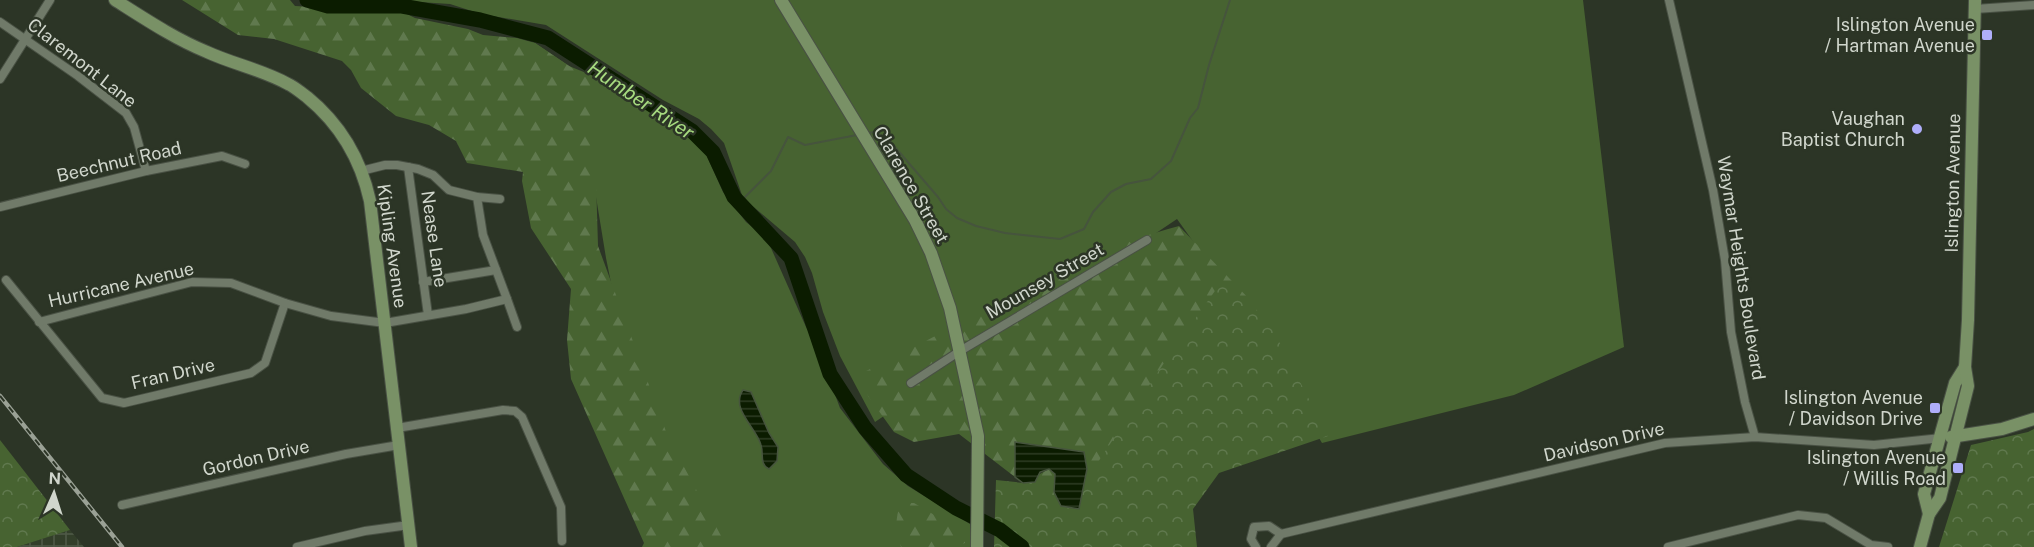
<svg xmlns="http://www.w3.org/2000/svg" width="2034" height="547" font-family="'Public Sans',sans-serif">
	<defs>
		<pattern id="industrial-grid" width="8" height="8" patternUnits="userSpaceOnUse" patternTransform="scale(1.5)"><rect width="8" height="8" fill="#333f2a"/><path d="M0 4h8M4 0v8" fill="none" stroke="#505a48"/></pattern>
		<pattern id="forest-firs" width="22" height="20" patternUnits="userSpaceOnUse" patternTransform="scale(1.5)"><rect width="22" height="20" fill="#476331"/><path d="M5 1l3.5 6h-7zM16 11l3.5 6h-7z" fill="#60794e"/></pattern>
		<pattern id="park-crowns" width="20" height="18" patternUnits="userSpaceOnUse" patternTransform="scale(1.5)"><rect width="20" height="18" fill="#476331"/><path d="M2 6a3 3 0 1 1 6 0M12 15a3 3 0 1 1 6 0" fill="none" stroke="#60794e"/></pattern>
		<pattern id="water-rules" width="6" height="5" patternUnits="userSpaceOnUse" patternTransform="scale(1.5)"><rect width="6" height="5" fill="#0b1c00"/><path d="M0 2.5h6" fill="none" stroke="#2e3c24"/></pattern>
	</defs>
	<rect width="100%" height="100%" fill="#2c3526"/>
	<!-- industrial -->
	<path fill="url(#industrial-grid)" d="M70 530 84 547H17Z"/>
	<!-- grass -->
	<g fill="#476331">
		<path d="M388 0H1583L1624 347 1514 395 1322 443 1245 314 1177 219 875 422 840 356 823 312 812 273 805 257 795 242 743 198 724 143 711 129 699 119 663 100 546 25 481 14 450 4Z"/>
		<path d="M509 38 535 43 569 66 601 79 626 93 700 141 723 192 746 222 761 234 771 248 806 327 818 349 840 408 883 464 908 486 970 524 972 547H723L698 515 624 347 606 258 588 148Z"/>
	</g>
	<!-- forest -->
	<g fill="url(#forest-firs)">
		<path d="M182 0H290L295 6 403 12 415 18 468 29 483 35 517 38 535 43 593 82 598 246 668 437 727 547H642L644 543 571 379 567 340 571 289 531 228 522 181 523 172 467 163 456 141 429 125 396 116 361 88 351 70 342 61 274 39 238 35Z"/>
		<path d="M1179 226 1253 303 1312 412 1236 438 1153 525 1023 483 1049 469 1055 474 1054 492 1087 469 1016 442 1015 477 959 434 914 442 894 432 868 396 864 372C968 323 1067 256 1179 226Z"/>
		<path d="M899 503H914L965 533V543L954 547H901L896 525Z"/>
	</g>
	<!-- park -->
	<g fill="url(#park-crowns)">
		<path d="M1222 281 1271 326 1328 436 1219 473 1193 509 1197 547H994L996 480 1080 489 1166 360Z"/>
		<path d="M2034 429V547H1939L1971 445 2028 432Z"/>
		<path d="M0 440 70 530 17 547H0Z"/>
	</g>
	<!-- water -->
	<g fill="url(#water-rules)" stroke="#46543d" stroke-width="1.5">
		<path d="M743 390 751 392 769 433 778 447 777 461 769 469C759 464 764 454 761 445 756 427 730 409 743 390Z"/>
		<path d="M1015 442 1084 452 1087 469 1079 509 1061 506 1054 492 1055 474 1049 469 1040 472 1035 482 1023 483 1015 477Z"/>
	</g>
	<g fill="none" stroke-linecap="round" stroke-linejoin="round">
		<!-- stream -->
		<g stroke="#46543d" stroke-width="2">
			<path d="M868 133 874 132 888 139 938 197 946 209 957 218 976 226 1005 233 1060 239 1084 229 1093 212 1111 192 1126 184 1151 179 1171 161 1190 118 1198 108 1209 65 1230 0"/>
			<path d="M739 203 771 171 788 137 805 145 857 135"/>
		</g>
		<!-- river -->
		<path stroke="#0b1c00" stroke-width="15" d="M307 0 328 6H402L480 20 548 38 692 131 713 152 734 197 791 258 830 374 865 428 906 475 956 508 1000 530 1022 547"/>
		<defs>
			<g id="street">
				<path d="M1669 0 1713 190 1725 260 1731 332 1745 402 1755 437"/>
				<path d="M1975 9 2034 5"/>
				<path d="M0 22 78 76 126 113 134 127 146 171"/>
				<path d="M0 79 50 0"/>
				<path d="M408 167 428 315"/>
				<path d="M477 197 500 199"/>
				<path d="M0 207 146 171 222 156 245 164"/>
				<path d="M6 280 102 398 124 403 251 373 265 363 285 303"/>
				<path d="M423 282 496 270"/>
				<path d="M507 299 517 327"/>
				<path d="M39 322 192 282 231 283 285 303 331 316 385 323 466 309 507 299 483 235 477 197 449 190 433 175 418 169 397 165H385L361 171"/>
				<path d="M911 383 960 351 1147 240"/>
				<path d="M397 428 503 410 515 411 522 417 561 507 562 541"/>
				<path d="M122 505 346 454 399 445"/>
				<path d="M297 547 365 531 409 525"/>
				<path d="M1256 547 1251 539 1254 527 1269 526 1281 534"/>
				<path d="M1271 547 1281 534 1665 443 1755 437 1874 445 1941 438"/>
				<path d="M1668 547 1798 515 1826 518 1871 545 1888 547"/>
			</g>
			<g id="secondary">
				<path d="M115 0C145 19 175 39 207 52 233 64 263 70 288 84 295 87 301 93 307 97 340 124 361 160 370 201L411 547"/>
				<path d="M781 0 915 220 931 253 950 308 978 436 977 547"/>
				<path d="M1951 437 2002 429 2034 419"/>
				<path d="M1929 514 1924 494 1955 383 1965 367"/>
				<path d="M1920 547 1929 514 1940 498 1968 386 1965 367 1968 320 1975 0"/>
			</g>
		</defs>
		<!-- street casing -->
		<use href="#street" stroke="#495144" stroke-width="10"/>
		<!-- secondary casing -->
		<use href="#secondary" stroke="#495144" stroke-width="14"/>
		<!-- street -->
		<use href="#street" stroke="#707a69" stroke-width="8"/>
		<!-- secondary -->
		<use href="#secondary" stroke="#799166" stroke-width="12"/>
		<defs>
			<path id="rail" d="M0 396 122 547"/>
		</defs>
		<!-- rail casing -->
		<use href="#rail" stroke="#9aa195" stroke-width="4.5"/>
		<!-- rail -->
		<use href="#rail" stroke="#2c3526" stroke-width="2" stroke-dasharray="7" stroke-linecap="butt"/>
	</g>
	<!-- markers -->
	<g fill="#afaefa" stroke="#2c3526" stroke-width="2">
		<rect x="1981" y="29" width="12" height="12" rx="3"/>
		<circle cx="1917" cy="129" r="6"/>
		<rect x="1929" y="402" width="12" height="12" rx="3"/>
		<rect x="1952" y="462" width="12" height="12" rx="3"/>
	</g>
	<g text-anchor="middle" stroke-width="5" stroke-linejoin="round" paint-order="stroke">
		<!-- poi labels -->
		<g font-size="18" fill="#d0d6cc" stroke="#2c3526" text-anchor="end">
			<text x="1975" y="31">Islington Avenue<tspan x="1975" dy="21">/ Hartman Avenue</tspan></text>
			<text x="1905" y="125">Vaughan<tspan x="1905" dy="21">Baptist Church</tspan></text>
			<text x="1923" y="404">Islington Avenue<tspan x="1923" dy="21">/ Davidson Drive</tspan></text>
			<text x="1946" y="464">Islington Avenue<tspan x="1946" dy="21">/ Willis Road</tspan></text>
		</g>
		<!-- street labels -->
		<g font-size="18" fill="#d0d6cc" stroke="#2c3526">
			<text transform="translate(82 63) rotate(38)" y="6">Claremont Lane</text>
			<text transform="translate(119 162) rotate(-13)" y="6">Beechnut Road</text>
			<text transform="translate(1953 183) rotate(-89)" y="6">Islington Avenue</text>
			<text transform="translate(911 185) rotate(60)" y="6">Clarence Street</text>
			<text transform="translate(434 239) rotate(82)" y="6">Nease Lane</text>
			<text transform="translate(392 246) rotate(82)" y="6">Kipling Avenue</text>
			<text transform="translate(1741 268) rotate(81)" y="6">Waymar Heights Boulevard</text>
			<text transform="translate(1045 281) rotate(-30)" y="6">Mounsey Street</text>
			<text transform="translate(121 285) rotate(-13)" y="6">Hurricane Avenue</text>
			<text transform="translate(173 374) rotate(-13)" y="6">Fran Drive</text>
			<text transform="translate(1604 442) rotate(-13)" y="6">Davidson Drive</text>
			<text transform="translate(256 458) rotate(-13)" y="6">Gordon Drive</text>
		</g>
		<!-- water labels -->
		<g font-size="20" font-style="italic" fill="#a6da7f" stroke="#2c3526">
			<text transform="translate(641 100) rotate(34)" y="7">Humber River</text>
		</g>
	</g>
	<!-- north arrow -->
	<g transform="translate(54 493) rotate(3)" stroke="#2c3526" stroke-width="4.5" paint-order="stroke">
	<path d="M0-4.5L10 22L0 15L-10 22Z" fill="#d0d6cc"/>
	<text y="-9" font-size="16" font-weight="bold" text-anchor="middle" fill="#d0d6cc">N</text>
	</g>
</svg>
